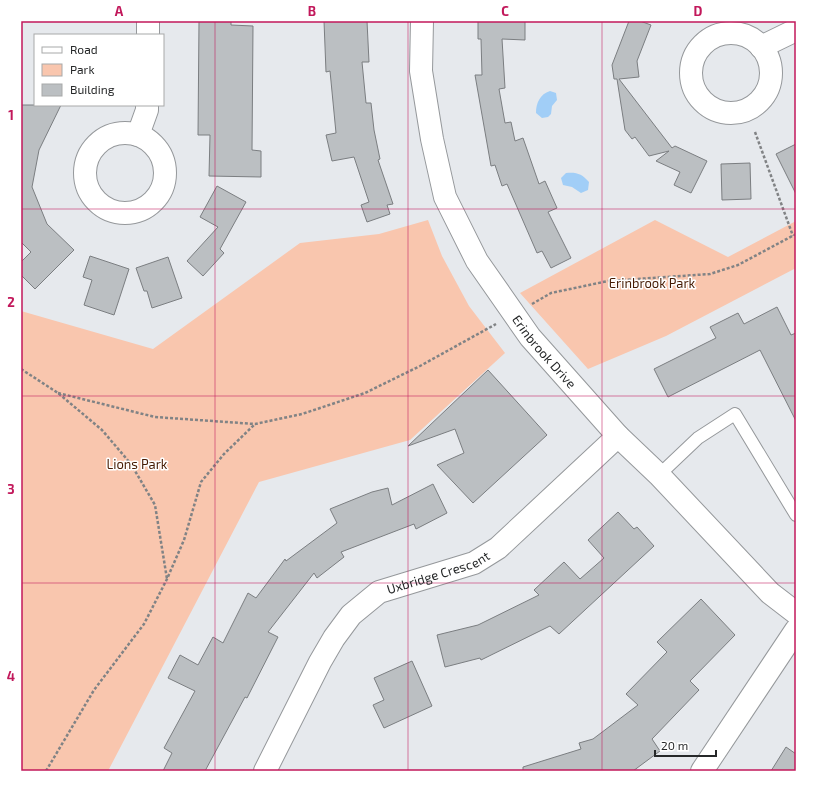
<svg xmlns="http://www.w3.org/2000/svg" width="817" height="792" font-family="'Exo 2',sans-serif">
	<rect width="100%" height="100%" fill="#e6e9ed"/>
	<!-- green -->
	<g fill="#f9c6ae">
		<path d="M428 220 442 256 469 306 505 353 410 440 259 482 108 771H21V311L153 349 300 243 379 234Z"/>
		<path d="M655 220 728 257 796 221V268L666 336 588 369 520 293Z"/>
	</g>
	<!-- water -->
	<g fill="#a1cef7">
		<path d="M550 91 556 93 557 100 552 106 551 114 548 117 542 118 536 113C536 103 540 94 550 91Z"/>
		<path d="M566 173C577 172 582 174 589 182L588 190 581 193 572 187 563 185 561 178Z"/>
	</g>
	<!-- building -->
	<g fill="#bbbfc2" stroke="#7b7e81">
		<path d="M199 21H231V25L253 26 252 150 261 151V177L209 176 210 135H198Z"/>
		<path d="M324 21H367L369 62H362L366 103H371L374 130 380 159 378 160 393 204 387 205 390 214 367 222 361 205 369 202 354 157 332 161 326 135 336 133 330 71 326 72Z"/>
		<path d="M478 21H525V40L502 39 505 88 499 89 505 123 511 122 515 141 523 138 539 184 545 181 557 208 548 212 571 258 551 268 542 251 537 253 507 184 502 186 495 165 491 166 475 75H482L481 39H478Z"/>
		<path d="M629 21H640L651 25 637 61 639 77 619 79 672 148 675 146 707 161 691 193 674 185 680 172 656 161 669 151 649 156 635 137 632 139 625 130 617 79H614L612 65Z"/>
		<path d="M21 105H61L39 150 32 187 47 224 74 250 35 289 21 275V262L31 252 21 242Z"/>
		<path d="M796 144V194L776 154Z"/>
		<path d="M750 163 751 199 722 200 721 164Z"/>
		<path d="M217 186 246 202 220 249 224 253 203 276 187 261 218 227 200 217Z"/>
		<path d="M90 256 129 269 114 315 84 305 92 280 83 277Z"/>
		<path d="M168 257 182 298 152 308 147 291H144L136 268Z"/>
		<path d="M777 307 791 335 796 333V421L760 350 668 397 654 369 716 338 710 327 738 313 744 324Z"/>
		<path d="M488 370 547 435 473 503 437 465 464 453 455 429 408 446Z"/>
		<path d="M433 484 447 513 416 529 414 524 341 552 344 557 317 578 314 573 268 632 278 637 247 698 245 697 205 771H163L172 753 164 748 195 691 168 678 180 655 198 665 213 637 223 643 248 593 256 598 285 559 286 561 337 523 330 509 372 492 388 488 392 505Z"/>
		<path d="M618 512 634 529 637 527 654 546 559 634 550 626 481 660 480 658 445 667 437 635 478 625 539 595 534 590 564 562 580 579 604 558 588 540Z"/>
		<path d="M701 599 735 635 690 681 699 690 652 739 660 751 633 771H523V767L581 749 579 743 593 739 638 705 626 694 667 652 657 642Z"/>
		<path d="M412 661 432 706 384 728 373 705 384 700 374 678Z"/>
		<path d="M786 747 796 754V771H771Z"/>
	</g>
	<g fill="none" stroke-linecap="round" stroke-linejoin="round">
		<defs>
			<path id="lane" d="M659 475 698 438 735 414 796 515"/>
			<g id="street">
				<path id="s1" d="M422 21 421 71 432 139 445 197 477 261 530 337 618 436 659 475 770 593 796 613"/>
				<circle cx="731" cy="73" r="40"/>
				<path d="M148 35V21"/>
				<path d="M761 47 796 30"/>
				<circle cx="125" cy="173" r="40"/>
				<path d="M138 135 147 110V105"/>
				<path id="s2" d="M265 771 320 662 334 638 351 615 379 592 474 563 498 548 618 436"/>
				<path d="M702 771 796 630"/>
			</g>
		</defs>
		<!-- lane casing -->
		<use href="#lane" stroke="#95989b" stroke-width="14"/>
		<!-- street casing -->
		<use href="#street" stroke="#95989b" stroke-width="24"/>
		<!-- path -->
		<g stroke="#818385" stroke-width="2.5" stroke-dasharray="3 2" stroke-linecap="butt">
			<path d="M755 132 793 236"/>
			<path d="M532 304 551 293 608 281 710 274 738 265 796 234"/>
			<path d="M21 369 58 393 102 430 131 464 155 505 167 579"/>
			<path d="M58 393 155 417 255 424 302 414 365 393 420 366 496 324"/>
			<path d="M46 771 94 690 144 624 167 579 184 540 201 482 224 454 255 424"/>
		</g>
		<!-- lane -->
		<use href="#lane" stroke="#fff" stroke-width="12"/>
		<!-- street -->
		<use href="#street" stroke="#fff" stroke-width="22"/>
	</g>
	<!-- grid -->
	<path fill="none" stroke="#c2185b" stroke-width="1" stroke-opacity="0.55" d="M215 21V771M408 21V771M602 21V771M21 209H796M21 396H796M21 583H796"/>
	<g text-anchor="middle" stroke-width="3" stroke-linejoin="round" paint-order="stroke">
		<!-- park labels -->
		<g font-size="13" fill="#471c04" stroke="#fff">
			<text x="652" y="288">Erinbrook Park</text>
			<text x="137" y="469">Lions Park</text>
		</g>
		<!-- street labels -->
		<g font-size="13" fill="#262829" stroke="#fff">
			<text dy="5" stroke="none"><textPath href="#s1" startOffset="363">Erinbrook Drive</textPath></text>
			<text dy="5" stroke="none"><textPath href="#s2" startOffset="277">Uxbridge Crescent</textPath></text>
		</g>
	</g>
	<!-- border -->
	<rect width="817" height="792" fill="none" stroke="#ffffff" stroke-width="44"/>
	<!-- legend -->
	<rect x="34" y="34" width="130" height="72" fill="#ffffff" stroke="#a8a9a9"/>
	<rect x="42" y="47" width="20" height="6" fill="#ffffff" stroke="#a8a9a9"/>
	<text x="70" y="54" font-size="12" fill="#262829">Road</text>
	<rect x="42" y="64" width="20" height="12" fill="#f9c6ae" stroke="#a8a9a9"/>
	<text x="70" y="74" font-size="12" fill="#262829">Park</text>
	<rect x="42" y="84" width="20" height="12" fill="#bbbfc2" stroke="#a8a9a9"/>
	<text x="70" y="94" font-size="12" fill="#262829">Building</text>
	<!-- scale -->
	<path d="M655 750v6h61v-6" fill="none" stroke="#262829" stroke-width="2"/>
	<text x="661" y="750" font-size="12" fill="#262829" stroke="#ffffff" stroke-width="3" paint-order="stroke">20 m</text>
	<rect x="22" y="22" width="773" height="748" fill="none" stroke="#c2185b" stroke-width="1.5"/>
	<g font-size="13" text-anchor="middle" font-weight="bold" fill="#c2185b">
		<text x="119" y="16">A</text>
		<text x="312" y="16">B</text>
		<text x="505" y="16">C</text>
		<text x="698" y="16">D</text>
		<text x="11" y="120">1</text>
		<text x="11" y="307">2</text>
		<text x="11" y="494">3</text>
		<text x="11" y="681">4</text>
	</g>
</svg>
